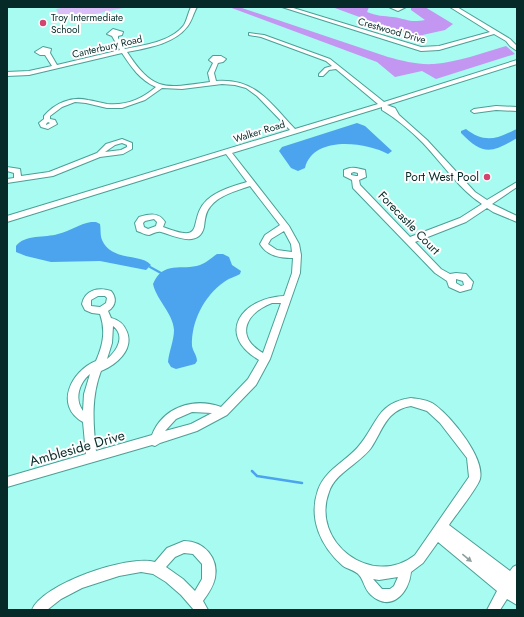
<svg xmlns="http://www.w3.org/2000/svg" width="524" height="617" font-family="Jost,sans-serif">
	<rect width="100%" height="100%" fill="#a7fbf1"/>
	<!-- green -->
	<path fill="#dabef8" d="M66 7H122L123 8 63 21 56 9Z"/>
	<!-- forest -->
	<g fill="#c396f1">
		<path d="M229 7H239L388 57C403 61 418 65 434 64 458 62 482 53 506 46L515 54 436 79 422 71 395 77 377 62Z"/>
		<path d="M332 7H369L367 12C376 16 384 16 393 17 407 19 410 23 425 20L411 10V7H425L453 24 445 30 418 36 387 27Z"/>
	</g>
	<!-- water -->
	<g fill="#4ba4ed">
		<path d="M357 123 365 126 392 151 388 154C366 142 313 135 305 168L298 171 291 168 279 151 282 147Z"/>
		<path d="M466 129C480 140 492 141 508 133 512 132 513 130 517 129V138C492 153 483 156 461 133V131Z"/>
		<path d="M91 222H96L100 224C101 230 100 235 102 240 112 262 141 253 151 265L146 270 100 261 51 262 26 256 16 252V246C25 234 45 238 58 234 70 231 79 224 91 222Z"/>
		<path d="M217 254H223L229 257 232 265 241 271 240 274C235 277 229 278 224 282 204 296 191 322 192 346 193 352 197 355 197 361L195 364 176 369 171 367 168 362C169 351 174 341 174 330 173 313 157 301 153 284 163 260 182 271 200 265 206 263 211 258 217 254Z"/>
	</g>
	<g fill="none" stroke-linecap="round" stroke-linejoin="round">
		<!-- stream-far1 -->
		<path stroke="#4ba4ed" stroke-width="2" d="M150 267 161 273"/>
		<!-- stream -->
		<path stroke="#4ba4ed" stroke-width="2.5" d="M252 471 257 476 302 483"/>
		<defs>
			<g id="minor">
				<path d="M191 7H197C193 14 192 21 187 27 174 44 147 48 127 52 154 93 165 88 210 82L208 73 213 63 209 60 213 56H221L226 59 223 62 218 63 214 73 216 81C256 78 270 103 295 129L378 104 336 69 329 70 323 76H319V74L325 68 332 66 326 61 261 37 249 35V33L264 35 330 59 384 102 517 60V64L387 105 395 108 399 115 427 140 475 192 487 200 517 182V187L492 204 517 216V222L493 212 487 208 466 222 415 242 441 269 450 274 456 273 466 274 473 282 471 289 460 292 449 287 447 281 435 273 353 188 352 180 344 176V170C353 166 356 168 365 170L366 177 359 180 360 185 410 237 460 218 482 204C458 188 443 164 423 143 411 131 397 119 382 110V107L232 153 289 226 299 244 301 255 300 273 270 359 256 385 227 415 197 431 160 443 155 446 152 445 7 487V477L86 454 83 422C54 406 71 371 96 361 103 345 106 331 100 314L92 313 85 310 82 304C85 290 98 287 111 291 117 298 116 306 108 311L111 318C119 320 124 324 127 332 134 350 116 365 101 371 91 397 93 423 96 451L152 435C163 407 194 397 221 407L248 379 259 360C215 334 242 298 284 296L292 273 293 258C280 258 267 256 260 244L265 235 280 225 250 186C236 191 219 195 210 207 205 213 205 220 204 227 199 249 172 235 161 232 156 231 153 234 149 235 145 235 141 232 137 231L135 223 139 217C149 214 159 212 165 222L163 227C209 245 186 220 207 200 218 190 234 186 247 182L226 154 7 222V216L290 130 257 96 246 88 235 85 222 84 182 89 162 88 145 100 122 108H107L86 103 75 102 62 107 50 116V119L55 120 57 124 48 129 41 127 39 123 44 119V116C55 103 71 96 88 100 95 101 101 103 107 104 125 106 142 99 156 87 140 80 132 68 122 53L29 75 7 76V72L29 71 52 66 45 55H40L35 52 43 47 51 49 50 53 57 65 120 50 112 36 107 34 113 29 123 32 122 35 118 36V38L125 49C144 45 171 42 184 25 187 20 188 13 191 7ZM48 122 50 123 46 125V124ZM354 172 358 173V176H356L351 175V173ZM154 219 157 222 156 226 148 229 144 227 143 223 145 221ZM284 231 291 244 292 252 277 250 268 244 271 239ZM456 279 463 281 464 285 461 286 456 283ZM98 296H105L107 298 106 303 100 307 91 306V300ZM272 303H281L263 353C234 336 246 313 272 303ZM113 326C126 336 117 351 107 359L112 343ZM90 374 84 394 83 411C74 399 79 383 90 374ZM192 412 212 413 191 424 165 431 176 419Z"/>
				<path d="M282 7H290L421 47 439 46 490 32 450 7H457L510 39 517 46V51L510 46 506 41 494 34 439 50 421 51Z"/>
				<path d="M389 7H406L398 11Z"/>
				<path d="M496 106 517 107V111L496 110 474 113 471 111 474 109Z"/>
				<path d="M122 139 132 143V149L123 154 100 157 53 176 7 183V179L14 178V173L7 171V167L20 169 21 176 49 172 97 153 106 144ZM122 143 127 145V147L121 150 105 152 115 145Z"/>
				<path d="M411 398C418 399 429 400 435 405 451 417 485 457 480 479 478 487 455 516 449 525L510 571 513 567 517 565V590H516L517 591V605L507 599 500 610H487L497 591 438 542 423 563 411 572C409 593 391 613 371 595 364 589 364 580 359 575 355 570 347 569 343 566 321 547 308 519 318 490 325 470 345 462 358 447 378 424 376 403 411 398ZM411 406 427 411 440 423 467 458 469 477 415 555C372 589 310 542 329 492 335 473 359 464 371 448 383 430 386 410 411 406ZM398 577 394 586 390 589H382L373 579 379 580Z"/>
				<path d="M184 541C204 541 219 558 215 578 213 587 208 594 203 601L208 610H194L181 595 166 582 153 574 141 572 119 576 82 588 61 599 47 610H32C42 584 129 554 155 562L167 548ZM184 553 193 554 202 564V579L195 591 183 579 166 567 175 557Z"/>
			</g>
		</defs>
		<!-- minor casing -->
		<use href="#minor" stroke="#4b9f96" stroke-width="2"/>
		<!-- minor -->
		<use href="#minor" fill="#fff" fill-rule="evenodd"/>
	</g>
	<!-- one-way arrows -->
	<defs><path id="oneway-solid" d="M-6-.8H1V-3.2L6.5 0L1 3.2V.8H-6Z"/></defs>
	<use fill="#8e9f9e" href="#oneway-solid" transform="translate(467 558) rotate(39)"/>
	<!-- markers -->
	<g fill="#d2446f" stroke="#fff" stroke-width="1.5">
		<circle cx="43" cy="23" r="4"/>
		<circle cx="487" cy="177" r="4"/>
	</g>
	<g text-anchor="middle" stroke-width="4" stroke-linejoin="round" paint-order="stroke">
		<!-- far-poi labels -->
		<g font-size="10" fill="#052a27" stroke="#fff" text-anchor="start">
			<text x="51" y="21">Troy Intermediate<tspan x="51" dy="12">School</tspan></text>
		</g>
		<!-- far-street labels -->
		<g font-size="10" fill="#052a27" stroke="#fff">
			<text transform="translate(392 30) rotate(16)" y="4">Crestwood Drive</text>
			<text transform="translate(107 46) rotate(-13)" y="4">Canterbury Road</text>
			<text transform="translate(259 131) rotate(-17)" y="4">Walker Road</text>
		</g>
		<!-- poi labels -->
		<g font-size="12" fill="#052a27" stroke="#fff" text-anchor="end">
			<text x="479" y="181">Port West Pool</text>
		</g>
		<!-- street labels -->
		<g font-size="12" fill="#052a27" stroke="#fff">
			<text transform="translate(409 223) rotate(46)" y="4">Forecastle Court</text>
		</g>
		<!-- near-street labels -->
		<g font-size="14" fill="#052a27" stroke="#fff">
			<text transform="translate(77 448) rotate(-16)" y="5">Ambleside Drive</text>
		</g>
	</g>
	<!-- border -->
	<rect width="524" height="617" fill="none" stroke="#052a27" stroke-width="16"/>
</svg>
